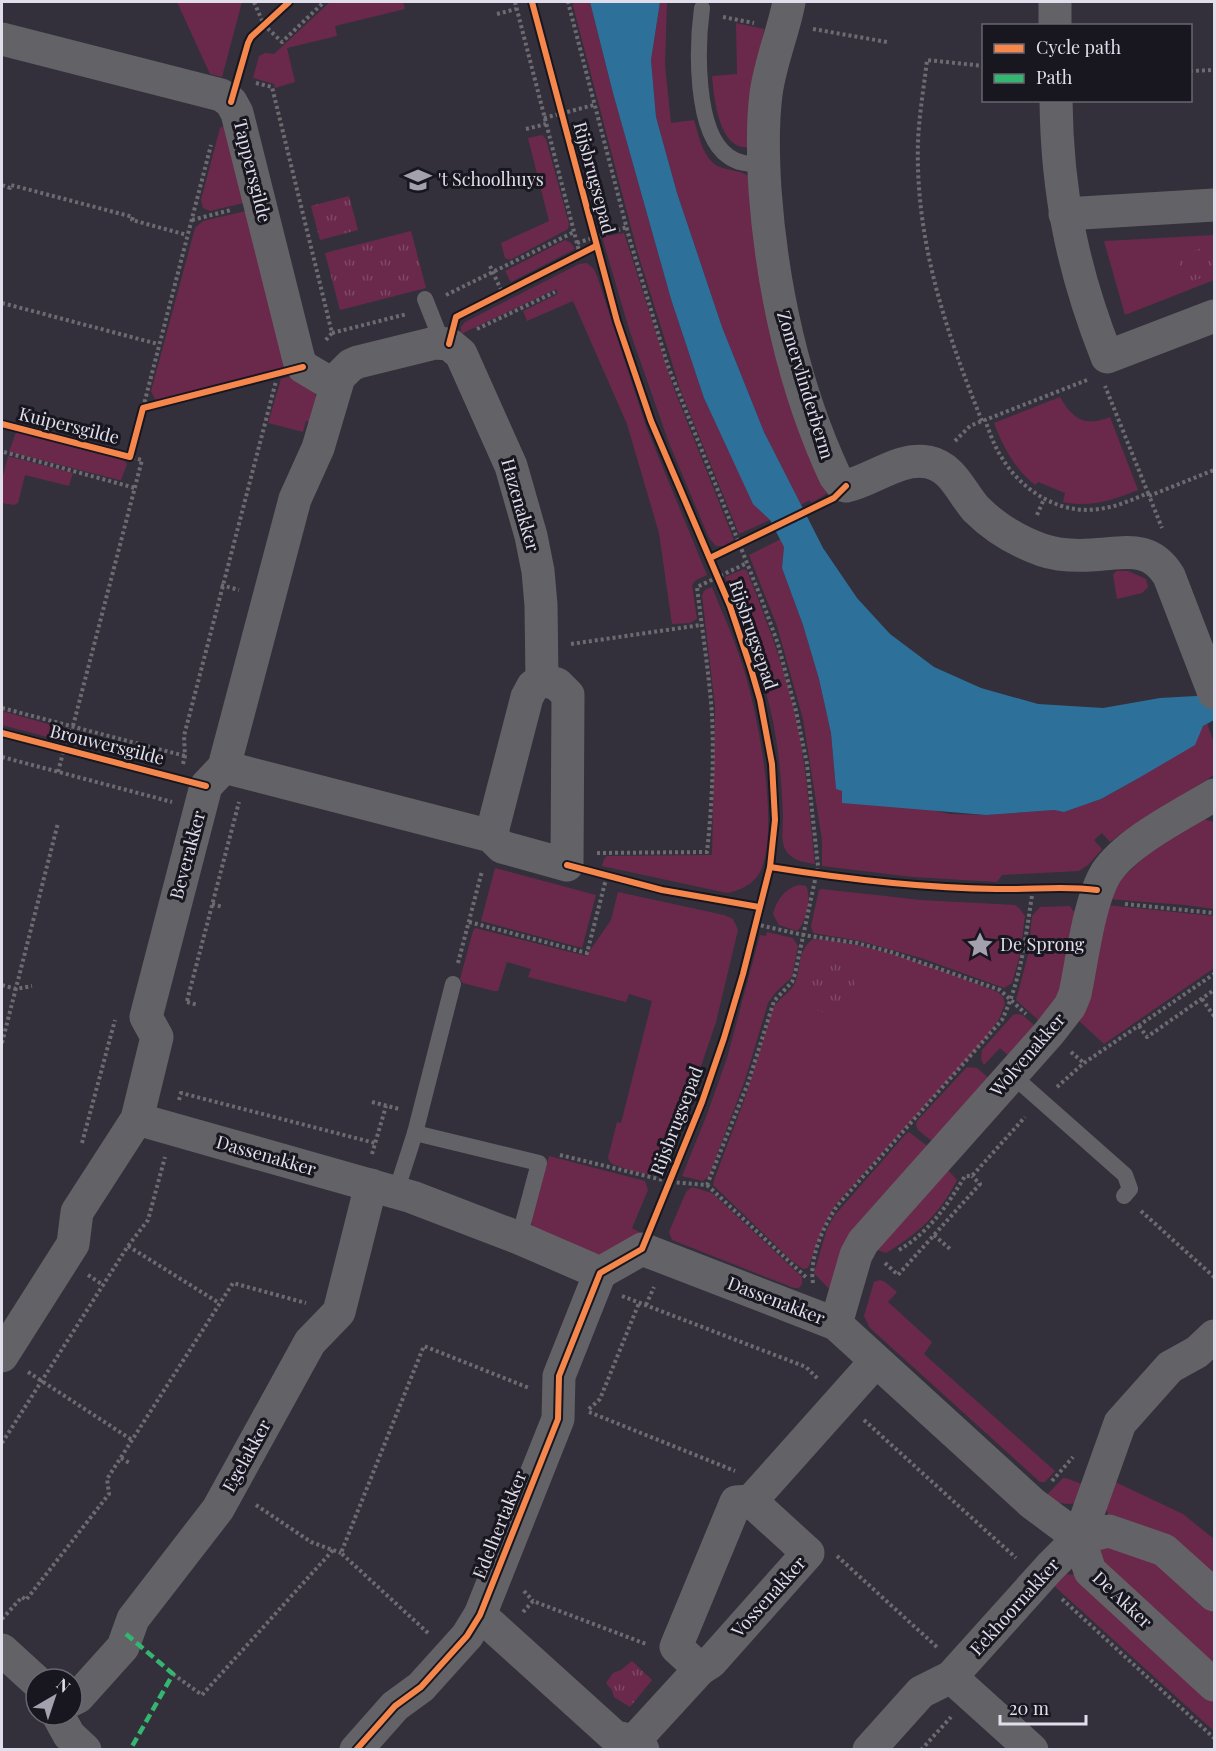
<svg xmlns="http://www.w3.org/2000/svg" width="1216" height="1751" font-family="'Playfair Display',serif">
	<defs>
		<pattern id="park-tufts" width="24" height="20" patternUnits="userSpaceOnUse" patternTransform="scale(1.5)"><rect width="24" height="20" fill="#6a294b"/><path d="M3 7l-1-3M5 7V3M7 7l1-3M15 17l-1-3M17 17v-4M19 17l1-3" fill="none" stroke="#7f4865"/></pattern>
	</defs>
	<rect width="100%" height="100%" fill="#33303c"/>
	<!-- grass -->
	<g fill="#6a294b">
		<path d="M177 2H242L222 77 210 74Z"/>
		<path d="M330 2H403L405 9 335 26 337 36 287 48 295 82 275 88 274 84 253 78 259 56 265 53 274 54Z"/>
		<path d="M572 2H590L613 93 671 299 704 398 753 503 770 520 739 534 680 389 661 327 638 254Z"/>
		<path d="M660 2H667L665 65 671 123 694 120C699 136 704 164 723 168 733 171 743 171 751 178L828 493 811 503 810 500 801 505 764 432 722 327 677 193 656 117 651 60Z"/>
		<path d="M736 23 764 29 749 147C719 151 714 97 712 76L737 74Z"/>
		<path d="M224 126 248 202 210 211 203 208 201 200 220 128Z"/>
		<path d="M542 135 546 139 569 224 568 229 510 260 505 258 501 243 549 221 528 138Z"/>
		<path d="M250 210 286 367 161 400 155 399 151 391 195 228 203 221Z"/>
		<path d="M624 233 674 389 734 540 723 546H716L709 538 669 443 629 329 602 237Z"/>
		<path d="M1214 235V280L1125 315 1104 241Z"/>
		<path d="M565 240 571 243 575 249 511 282 505 271Z"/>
		<path d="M587 263 594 269 597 276 647 429 707 575 696 580 692 585 697 619 690 623 672 624 659 533 627 424 573 301 527 321 523 311 558 294 556 289 461 334V327L465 322 579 264Z"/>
		<path d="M295 375C320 395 318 391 315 423L306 421 303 432 268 423 281 379Z"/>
		<path d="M1060 397C1073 420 1086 427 1110 417L1138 490C1113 500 1090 508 1063 502L1065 493 1038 482 1035 485C1014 468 1004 448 994 423Z"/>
		<path d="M16 432 124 460 127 464 121 480H119L9 452Z"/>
		<path d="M8 456 73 473 69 486 25 475 18 503 14 505 2 503V480Z"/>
		<path d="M781 539 784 547 782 568 803 625 819 679 831 733 836 789 950 814 986 815 1054 810 1064 812 1101 799 1137 779 1207 723 1214 743V775L1118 836 1110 842 1102 833 1094 840 1102 849 1088 865 1079 871 1002 875 997 882 913 877 822 866V840L803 719 777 626 749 555Z"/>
		<path d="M744 569 747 571C772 634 796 697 804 764 809 797 811 831 815 864 802 862 790 860 784 847 781 838 783 826 783 816 782 790 780 764 776 738 767 682 746 630 725 577Z"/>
		<path d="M1116 571H1128L1146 579 1148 587 1142 593 1117 599 1113 575Z"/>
		<path d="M712 587C722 612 734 638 742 664 757 708 781 829 760 872 754 884 739 891 727 893L602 866 604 859 607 856 712 855 715 707 702 595 705 590Z"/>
		<path d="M2 711 62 728 65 733 62 741 2 725Z"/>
		<path d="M1204 819 1214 822V909L1185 905 1108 899 1113 886 1150 852Z"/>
		<path d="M495 868 596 895 582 948 481 921Z"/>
		<path d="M799 885 806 886C812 897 806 923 797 931L779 925 773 914C776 901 785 888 799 885Z"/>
		<path d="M822 889 921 900 1015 905 1019 908 1025 916 1020 955 1012 983 1004 988 921 958 860 941 813 933 811 926 819 890Z"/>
		<path d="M618 892 724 915 733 919 738 930 716 1022 697 1078 661 1168C652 1181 626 1168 614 1165L610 1162 608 1158 617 1122 621 1123 652 1001 629 994 626 1002 528 977 531 969 507 962 498 991H494L463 983 460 979 473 931 475 928 586 956 611 920Z"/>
		<path d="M1106 905 1214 916V968L1104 1044 1077 1019Z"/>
		<path d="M1070 906 1073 911 1080 913 1065 982 1043 1024 1016 1000 1028 955 1032 916 1040 907Z"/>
		<path d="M767 932 793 938 798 946 792 977 776 992 768 1003 745 1080 709 1176 703 1181 682 1176 706 1117 727 1058 760 935 766 936Z"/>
		<path d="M813 939C873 942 942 971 998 992L1003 997 1005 1004 999 1019 984 1040 836 1204 824 1225 808 1268 803 1269 791 1260 713 1185 714 1180 745 1098 773 1008C779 998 791 992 795 983 801 968 798 949 813 939Z"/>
		<path d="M1017 1014 1022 1015 1038 1028 1011 1058 1000 1048 984 1065 981 1059 982 1050 1013 1015Z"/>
		<path d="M967 1067 977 1068 991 1080 934 1143 918 1130 916 1125 917 1121Z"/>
		<path d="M909 1132 930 1148 832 1292 814 1273 827 1229 835 1215 905 1135Z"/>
		<path d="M549 1156 645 1181 648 1190 632 1228 641 1233 639 1236 597 1257 532 1227 531 1216Z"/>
		<path d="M945 1167 957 1180C940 1214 917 1234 886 1253L875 1249Z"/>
		<path d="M692 1187 712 1193 802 1277V1284L799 1288H794L672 1240 669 1232 686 1192Z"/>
		<path d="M880 1280 885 1282 897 1292 888 1302 932 1342 924 1354 1055 1471 1045 1482H1040L870 1328 864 1316 874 1282Z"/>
		<path d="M1063 1478H1066L1084 1485 1075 1503C1064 1506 1055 1501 1045 1497Z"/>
		<path d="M1111 1480 1183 1514 1214 1539V1578L1113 1521C1100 1504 1105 1498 1111 1480Z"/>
		<path d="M1100 1543 1156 1556 1214 1605V1676L1111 1582 1097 1546Z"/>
		<path d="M1066 1574 1076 1575 1214 1695V1731L1051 1583Z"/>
	</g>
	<!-- park -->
	<g fill="url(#park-tufts)">
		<path d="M349 196 358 230 320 240 311 206Z"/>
		<path d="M411 231 426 288 340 310 325 253Z"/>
		<path d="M1213 244 1214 246V274L1189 282 1178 275 1180 256Z"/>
		<circle cx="830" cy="988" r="25"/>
		<path d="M632 1661 652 1680 630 1707 614 1697 612 1690 606 1683 613 1673 621 1670Z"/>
	</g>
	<!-- water -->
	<path fill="#2d719b" d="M590 2H660L651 60 656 117 677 193 722 327 764 432 823 548 857 598 890 634 934 667 981 688 1038 704 1103 708 1160 698 1196 696 1214 690V720L1203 726 1195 745 1137 779 1101 799 1064 812 1054 810 986 815 842 803V791L836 789 831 733 819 679 803 625 782 568 784 547 770 520 753 504 704 398 671 299 613 93Z"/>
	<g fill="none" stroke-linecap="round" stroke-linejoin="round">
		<!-- path -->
		<g stroke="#6b6b70" stroke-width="4" stroke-dasharray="3 3" stroke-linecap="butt">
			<path d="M254 2 264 25 282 42 324 2"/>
			<path d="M515 2 580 255"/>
			<path d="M497 14 516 9"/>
			<path d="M723 17 754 23"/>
			<path d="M813 29 887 42"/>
			<path d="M1190 71 1214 70"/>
			<path d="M256 83 272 87 332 333 325 341"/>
			<path d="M544 118 594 105"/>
			<path d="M526 129 546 124"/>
			<path d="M2 185 10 188 11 185 133 217 132 220 187 235"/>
			<path d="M192 220 231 210"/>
			<path d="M577 243 627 227"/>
			<path d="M490 266 503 294"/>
			<path d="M446 295 574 232"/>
			<path d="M2 303 158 344"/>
			<path d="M477 329 555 292"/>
			<path d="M332 333 407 314"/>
			<path d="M1087 380 985 420C990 433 994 446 1002 458 1022 491 1060 515 1099 509 1116 507 1132 500 1148 493L1105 386"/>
			<path d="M143 408 211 145"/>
			<path d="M982 421C946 332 915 240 918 142 919 115 924 87 927 60L984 66"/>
			<path d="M955 441 970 426 982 421"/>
			<path d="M4 452 135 488"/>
			<path d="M1148 493 1162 528"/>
			<path d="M1149 496 1214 470"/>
			<path d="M1037 515 1044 499"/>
			<path d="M221 585 239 590"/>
			<path d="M571 644 701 625"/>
			<path d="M2 708 185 756"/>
			<path d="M73 726 142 460 130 457"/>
			<path d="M2 757 172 802"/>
			<path d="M183 764 185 756 184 736 276 381"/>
			<path d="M58 772 70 726"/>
			<path d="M597 853 707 852C712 807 714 760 712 715 709 672 702 630 697 587L747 563"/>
			<path d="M212 904 223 907"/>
			<path d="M1125 904 1214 913"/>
			<path d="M469 922 587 953 607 875"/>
			<path d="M755 924 803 935 857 943 891 952 1000 990 1026 1014"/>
			<path d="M458 963 482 871"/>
			<path d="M2 985 16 989 32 986"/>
			<path d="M1202 999 1214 1016"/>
			<path d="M187 1001 239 802"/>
			<path d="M187 1002 198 1005"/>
			<path d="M1139 1026 1147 1037 1214 990"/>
			<path d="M2 1043 58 823"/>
			<path d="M1071 1052 1084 1063"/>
			<path d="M1057 1087 1084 1063 1214 974"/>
			<path d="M179 1100 181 1093 375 1143"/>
			<path d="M372 1102 399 1109"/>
			<path d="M82 1143 115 1020"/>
			<path d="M372 1154 386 1106"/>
			<path d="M560 1155 671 1182 707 1185 748 1083 774 1001 792 982 795 974 818 866 807 764 796 711 778 644 763 603 668 366 629 237 568 2"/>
			<path d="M707 1185 808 1279"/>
			<path d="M1141 1211 1214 1277"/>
			<path d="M934 1235 950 1249"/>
			<path d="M128 1246 219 1303"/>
			<path d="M899 1250C929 1232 947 1206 965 1176H972L1025 1117"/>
			<path d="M885 1263 898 1275 980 1184 972 1176"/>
			<path d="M88 1275 103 1285"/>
			<path d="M813 1283C809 1258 823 1227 837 1206L1002 1020C1022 978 1026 933 1033 889"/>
			<path d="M622 1296 806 1367 818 1379"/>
			<path d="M646 1305 654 1287"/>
			<path d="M28 1372 132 1440"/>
			<path d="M589 1409 600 1399 639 1303"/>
			<path d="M589 1412 735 1471"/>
			<path d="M864 1420 1016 1558"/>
			<path d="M2 1443 128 1246 148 1220 165 1157"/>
			<path d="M121 1458 131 1464"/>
			<path d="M1052 1481 1073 1457"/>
			<path d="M256 1505 311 1542 341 1553"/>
			<path d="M837 1556 938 1648"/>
			<path d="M524 1591 533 1601"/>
			<path d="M1062 1599 1214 1738"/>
			<path d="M523 1612 533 1601 646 1644"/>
			<path d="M2 1619 22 1597 26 1600 109 1494 107 1479 233 1283 306 1303"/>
			<path d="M428 1633 341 1553 421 1353 424 1346 529 1388"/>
			<path d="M173 1674 202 1695 333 1550"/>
			<path d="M921 1750 951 1717"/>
		</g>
		<!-- service -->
		<g stroke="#636367" stroke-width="16">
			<path d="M702 8C697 45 694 132 728 156 738 164 751 164 764 165"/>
			<path d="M425 299 442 342"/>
			<path d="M1012 1075 1125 1175 1130 1189 1124 1196"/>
			<path d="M415 1133 539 1163 519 1238"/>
			<path d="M396 1192 415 1133 453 984"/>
		</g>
		<!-- minor -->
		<g stroke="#636367" stroke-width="33">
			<path d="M789 2C783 33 770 63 766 94 762 126 763 158 765 190 772 287 794 388 835 476L842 485 846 486C874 480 898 457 928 462 953 467 961 492 976 509 995 528 1017 541 1042 550 1057 555 1075 556 1091 555 1122 554 1149 543 1169 576L1214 693"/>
			<path d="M1055 2V26"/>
			<path d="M2 39 221 95 231 102 237 113 299 360 303 367 335 386"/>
			<path d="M1056 100C1057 194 1073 271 1107 357L1214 316"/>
			<path d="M1065 214 1214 205"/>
			<path d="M491 836 527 697 533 686 542 680"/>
			<path d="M137 1119 412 1197 519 1238 600 1273"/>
			<path d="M600 1273 642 1249 836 1324 1032 1503 1079 1538"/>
			<path d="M836 1324 856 1255 863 1242 1049 1033 1070 1006 1075 994C1082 961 1089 901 1106 873 1126 842 1183 814 1214 795"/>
			<path d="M2 1356 73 1244 77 1212 137 1119 157 1037 146 1017 206 786 224 767 295 499 318 448 339 377 351 365 358 362 435 343 449 344 461 354 511 466 531 536 538 571 541 605 542 680 557 684 568 695 567 865 502 847 491 836 224 767"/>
			<path d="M751 1501 808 1553 711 1662 700 1669 676 1647 736 1502 751 1501 876 1361"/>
			<path d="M1079 1538 1090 1571 1214 1685"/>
			<path d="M1079 1538 1109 1531 1164 1550 1214 1595"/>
			<path d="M480 1615 615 1737 634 1741 643 1750"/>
			<path d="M2 1650 36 1681"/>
			<path d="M951 1677 1032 1750"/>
			<path d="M72 1700 78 1697 123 1647 133 1619 218 1509 310 1342 339 1312 371 1185"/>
			<path d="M58 1715 69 1735 85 1750"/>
			<path d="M634 1741 700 1669"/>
			<path d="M356 1750 395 1706 421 1687 467 1636 480 1615 558 1419 559 1376 600 1273"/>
			<path d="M869 1750 921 1692 951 1677 1050 1567 1079 1538 1120 1423 1170 1367 1197 1352 1214 1336"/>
		</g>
		<!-- quiet -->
		<path stroke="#33b770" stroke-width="4.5" stroke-dasharray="9 4.5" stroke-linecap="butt" d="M126 1634 173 1674 130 1750"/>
		<defs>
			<g id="cycleway">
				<path d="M231 102 248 43 251 37 289 2"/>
				<path d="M449 344 456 317 596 246"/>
				<path d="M2 424 130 457 143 408 303 367"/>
				<path d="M710 558 834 498 846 486"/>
				<path d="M2 733 206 786"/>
				<path d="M567 865 662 890 759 907"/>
				<path d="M770 867C845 879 921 888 997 889 1031 890 1064 885 1097 890"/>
				<path d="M356 1750 395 1706 421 1687 467 1636 480 1615 558 1419 559 1376 600 1273 642 1249 702 1102 724 1038 743 974 770 867 775 820 772 764 760 700 751 669 730 606 651 421 617 321 532 2"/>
			</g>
		</defs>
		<!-- cycleway casing -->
		<use href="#cycleway" stroke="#18161f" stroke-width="10"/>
		<!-- cycleway -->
		<use href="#cycleway" stroke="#f5874c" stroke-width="6"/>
	</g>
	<!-- icons -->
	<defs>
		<symbol id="school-bare" viewBox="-9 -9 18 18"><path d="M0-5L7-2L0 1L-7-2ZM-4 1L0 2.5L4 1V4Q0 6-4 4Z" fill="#a4a1ae" stroke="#18161f" stroke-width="2.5" paint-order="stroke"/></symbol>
		<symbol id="sight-bare" viewBox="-9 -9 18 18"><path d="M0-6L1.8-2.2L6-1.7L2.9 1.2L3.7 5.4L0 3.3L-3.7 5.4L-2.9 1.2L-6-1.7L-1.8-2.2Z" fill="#a4a1ae" stroke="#18161f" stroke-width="2.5" paint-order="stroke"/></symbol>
	</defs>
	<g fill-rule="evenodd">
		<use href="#school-bare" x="399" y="161" width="38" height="38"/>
		<use href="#sight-bare" x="961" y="926" width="38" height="38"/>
	</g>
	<g text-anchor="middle" stroke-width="6" stroke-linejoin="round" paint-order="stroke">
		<!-- street labels -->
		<g font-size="18" fill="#e1deeb" stroke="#18161f">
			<text transform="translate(252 171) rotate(76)" y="6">Tappersgilde</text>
			<text transform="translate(594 178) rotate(75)" y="6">Rijsbrugsepad</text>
			<text transform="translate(805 385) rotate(73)" y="6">Zomervlinderberm</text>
			<text transform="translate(69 426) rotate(14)" y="6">Kuipersgilde</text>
			<text transform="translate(520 505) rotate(74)" y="6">Hazenakker</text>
			<text transform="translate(753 635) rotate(71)" y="6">Rijsbrugsepad</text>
			<text transform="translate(107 745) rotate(14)" y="6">Brouwersgilde</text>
			<text transform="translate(188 855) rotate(-75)" y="6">Beverakker</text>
			<text transform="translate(1028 1055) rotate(-49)" y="6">Wolvenakker</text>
			<text transform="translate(677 1121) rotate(-69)" y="6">Rijsbrugsepad</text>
			<text transform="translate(266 1156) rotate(16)" y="6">Dassenakker</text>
			<text transform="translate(776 1301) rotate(21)" y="6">Dassenakker</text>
			<text transform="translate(247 1456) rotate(-61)" y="6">Egelakker</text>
			<text transform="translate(500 1525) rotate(-68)" y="6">Edelhertakker</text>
			<text transform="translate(769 1597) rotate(-48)" y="6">Vossenakker</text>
			<text transform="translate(1122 1600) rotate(43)" y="6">De Akker</text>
			<text transform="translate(1015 1607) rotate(-48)" y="6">Eekhoornakker</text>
		</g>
		<!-- poi labels -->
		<g font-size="18" fill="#e1deeb" stroke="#18161f" text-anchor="start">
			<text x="438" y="186">'t Schoolhuys</text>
			<text x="1000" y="951">De Sprong</text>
		</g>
	</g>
	<!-- border -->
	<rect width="1216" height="1751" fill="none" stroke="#e1deeb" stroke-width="6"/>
	<!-- legend -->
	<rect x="982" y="24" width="210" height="78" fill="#18161f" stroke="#686671" stroke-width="1.5"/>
	<rect x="994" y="44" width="30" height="9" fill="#f5874c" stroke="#686671" stroke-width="1.5"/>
	<text x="1036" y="54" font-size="18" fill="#e1deeb">Cycle path</text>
	<rect x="994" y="74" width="30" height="9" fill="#33b770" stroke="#686671" stroke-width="1.5"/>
	<text x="1036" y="84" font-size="18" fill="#e1deeb">Path</text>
	<!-- north arrow -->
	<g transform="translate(54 1697) rotate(39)"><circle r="28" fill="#18161f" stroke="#686671" stroke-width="1.5"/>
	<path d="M0-4.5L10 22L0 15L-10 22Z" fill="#a4a1ae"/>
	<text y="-9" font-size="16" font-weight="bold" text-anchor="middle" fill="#e1deeb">N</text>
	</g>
	<!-- scale -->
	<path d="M1000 1715v9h86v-9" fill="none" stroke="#e1deeb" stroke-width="3"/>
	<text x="1009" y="1715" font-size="18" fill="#e1deeb" stroke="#18161f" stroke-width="4.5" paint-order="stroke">20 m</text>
</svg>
